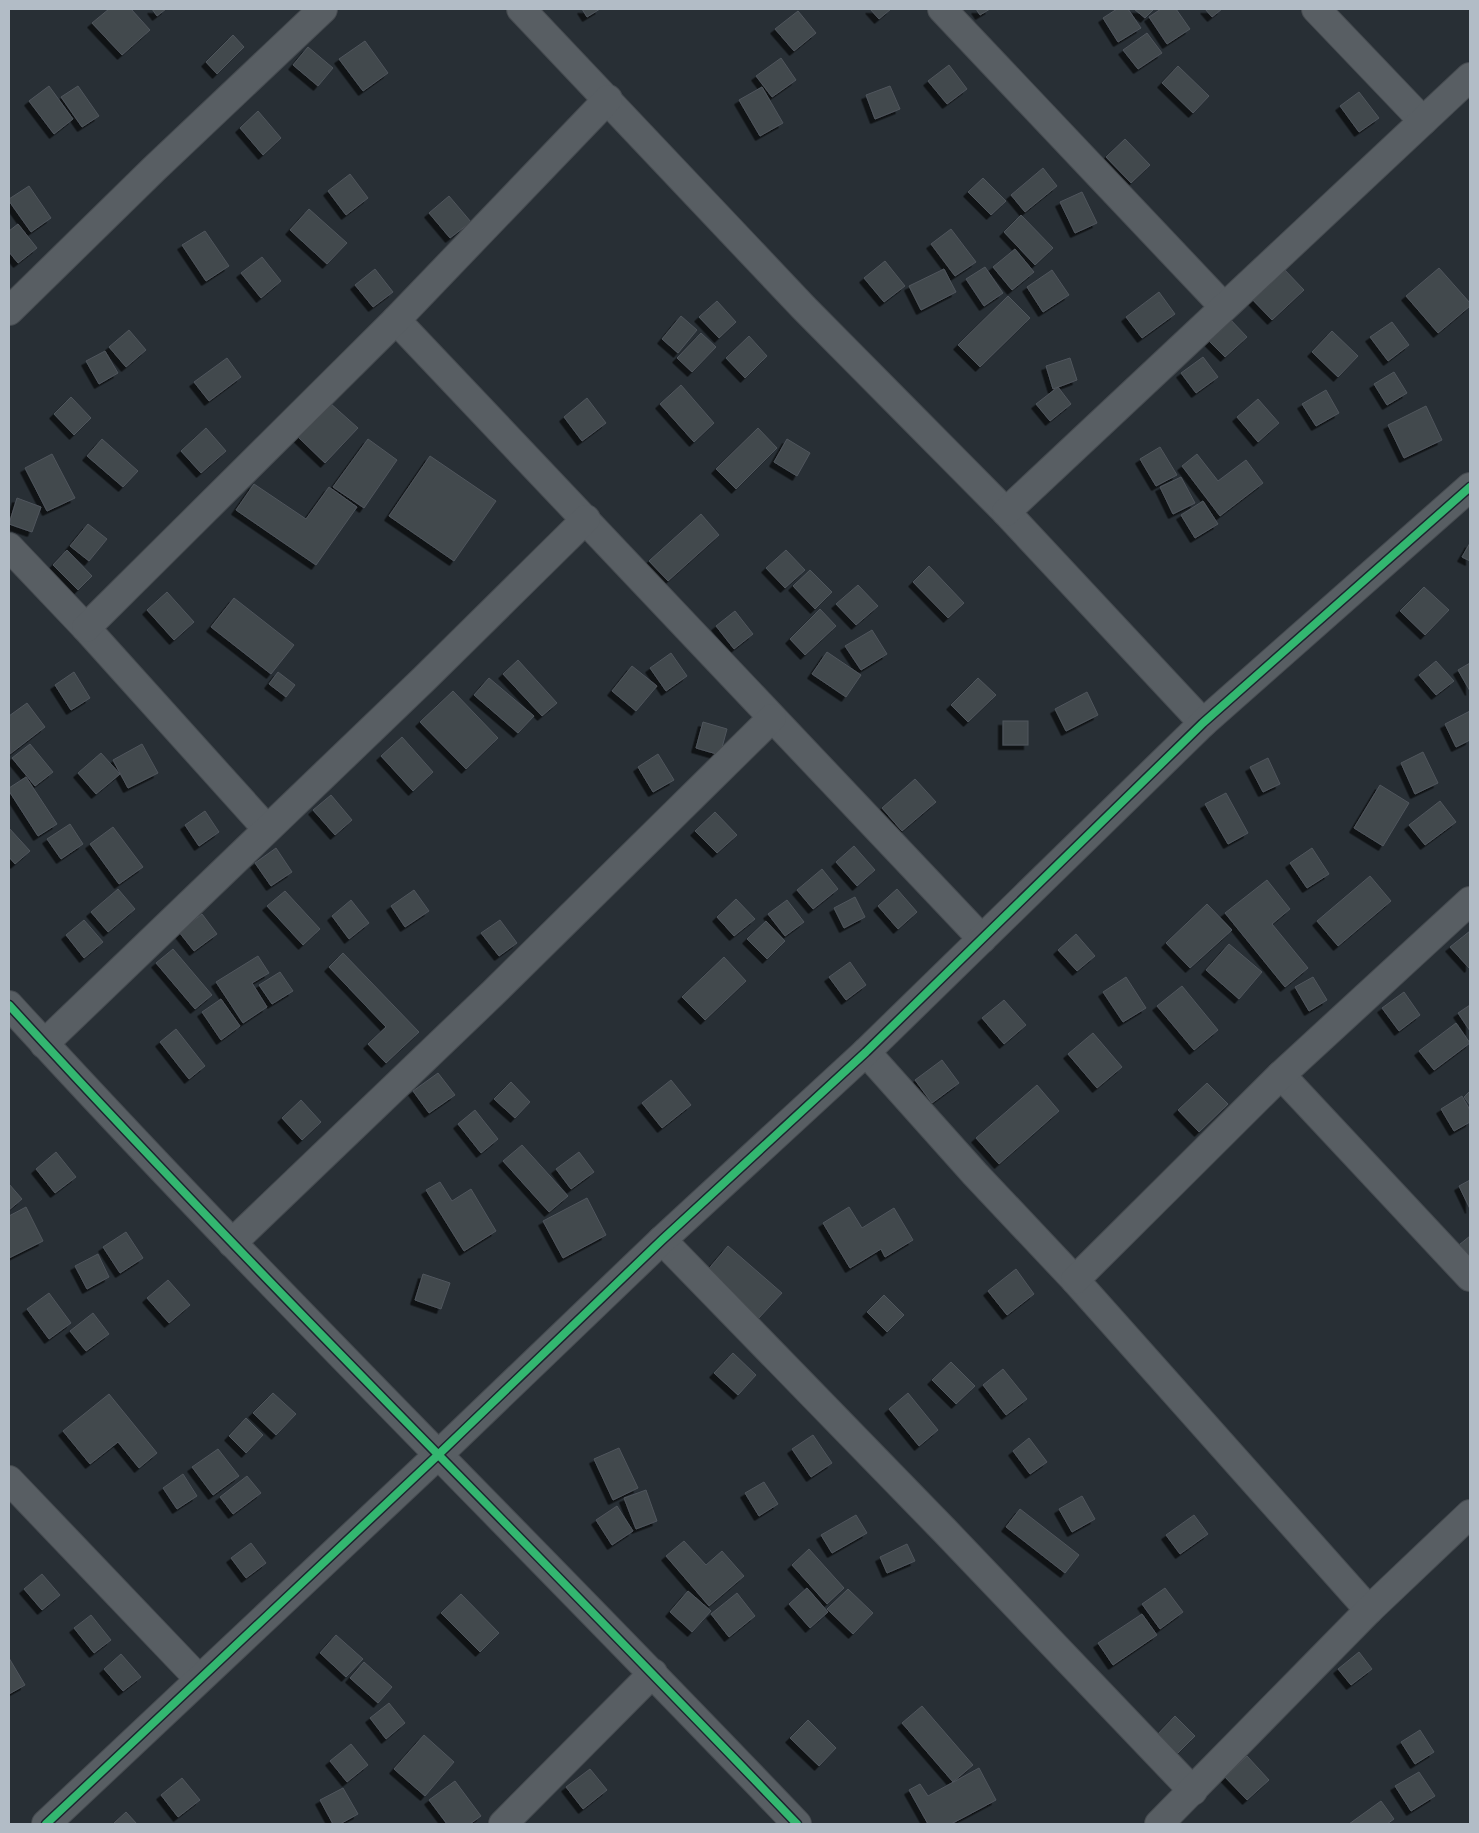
<svg xmlns="http://www.w3.org/2000/svg" width="1479" height="1833" font-family="Cabin,sans-serif">
	<defs>
		<filter id="shadow"><feDropShadow dx="-4.5" dy="4.5" stdDeviation="0" flood-color="#0009"/></filter>
	</defs>
	<rect width="100%" height="100%" fill="#282f35"/>
	<!-- building -->
	<g fill="#42484d" stroke="#50565d" filter="url(#shadow)">
		<path d="M109 9H131L150 30 122 55 92 23Z"/>
		<path d="M152 9H166L157 16Z"/>
		<path d="M582 9H600L587 17Z"/>
		<path d="M870 9H891L879 19Z"/>
		<path d="M976 9H990L980 15Z"/>
		<path d="M1117 9H1128L1141 28 1118 42 1103 18Z"/>
		<path d="M1134 9H1154L1145 18Z"/>
		<path d="M1161 9H1176L1190 29 1167 44 1149 17Z"/>
		<path d="M1205 9H1222L1212 17Z"/>
		<path d="M798 11 816 33 794 51 775 29Z"/>
		<path d="M1147 33 1162 53 1138 69 1123 50Z"/>
		<path d="M233 35 244 47 217 74 206 62Z"/>
		<path d="M365 41 388 73 363 91 339 59Z"/>
		<path d="M308 47 333 68 318 86 293 65Z"/>
		<path d="M781 58 796 80 772 97 756 76Z"/>
		<path d="M949 65 967 89 947 104 928 81Z"/>
		<path d="M1178 66 1209 96 1193 113 1162 83Z"/>
		<path d="M49 86 73 119 54 134 29 101Z"/>
		<path d="M78 86 99 116 82 127 61 97Z"/>
		<path d="M890 86 900 109 875 119 866 95Z"/>
		<path d="M762 87 783 123 760 136 739 100Z"/>
		<path d="M1359 92 1379 118 1359 132 1340 106Z"/>
		<path d="M258 111 281 138 263 155 240 128Z"/>
		<path d="M1125 139 1150 165 1131 183 1106 157Z"/>
		<path d="M1043 168 1057 186 1025 212 1011 195Z"/>
		<path d="M350 174 368 198 346 215 328 191Z"/>
		<path d="M983 178 1006 201 991 215 968 192Z"/>
		<path d="M29 186 51 218 31 232 9 201V199Z"/>
		<path d="M1082 192 1097 223 1075 233 1060 202Z"/>
		<path d="M449 196 471 222 450 238 429 213Z"/>
		<path d="M309 209 347 243 327 264 290 230Z"/>
		<path d="M1021 215 1053 248 1035 265 1004 232Z"/>
		<path d="M18 224 37 248 18 263 9 252V231Z"/>
		<path d="M951 229 976 262 955 276 931 244Z"/>
		<path d="M205 231 229 266 206 281 182 245Z"/>
		<path d="M1015 249 1034 272 1012 290 993 267Z"/>
		<path d="M262 257 281 281 261 298 241 273Z"/>
		<path d="M885 261 905 286 884 302 864 278Z"/>
		<path d="M985 267 1003 293 984 306 966 279Z"/>
		<path d="M1282 267 1304 290 1272 320 1250 297Z"/>
		<path d="M1439 268 1470 303V306L1438 333 1406 296Z"/>
		<path d="M375 269 393 292 373 307 355 285Z"/>
		<path d="M944 269 956 292 921 310 909 286Z"/>
		<path d="M1052 270 1069 295 1043 312 1027 287Z"/>
		<path d="M1159 292 1175 314 1142 338 1126 317Z"/>
		<path d="M1008 296 1030 318 980 367 958 345Z"/>
		<path d="M717 301 736 322 719 338 699 317Z"/>
		<path d="M681 316 697 330 678 353 662 339Z"/>
		<path d="M1228 317 1247 337 1225 357 1206 338Z"/>
		<path d="M1392 322 1409 345 1388 361 1370 337Z"/>
		<path d="M129 330 146 350 126 367 109 347Z"/>
		<path d="M1332 331 1358 356 1338 377 1312 352Z"/>
		<path d="M701 333 716 347 692 372 677 358Z"/>
		<path d="M749 336 767 356 745 378 726 358Z"/>
		<path d="M105 351 118 373 99 384 86 361Z"/>
		<path d="M1203 357 1218 377 1196 393 1181 373Z"/>
		<path d="M227 358 241 377 209 401 194 382Z"/>
		<path d="M1070 358 1077 380 1053 389 1046 366Z"/>
		<path d="M1394 372 1407 393 1387 405 1374 384Z"/>
		<path d="M681 385 714 423 694 442 660 404Z"/>
		<path d="M1058 387 1071 404 1050 421 1036 404Z"/>
		<path d="M1326 390 1339 413 1316 426 1302 404Z"/>
		<path d="M71 397 91 418 74 435 54 414Z"/>
		<path d="M587 398 606 423 582 441 564 417Z"/>
		<path d="M1258 399 1279 423 1258 442 1237 417Z"/>
		<path d="M330 403 358 428 325 463 298 437Z"/>
		<path d="M1426 406 1442 440 1404 458 1388 425Z"/>
		<path d="M206 428 226 451 201 473 181 451Z"/>
		<path d="M758 428 777 448 736 489 716 469Z"/>
		<path d="M102 439 138 471 123 487 87 456Z"/>
		<path d="M368 439 397 460 364 508 333 487Z"/>
		<path d="M787 439 810 453 797 476 774 462Z"/>
		<path d="M1160 447 1177 475 1156 486 1140 459Z"/>
		<path d="M52 454 75 498 47 511 25 468Z"/>
		<path d="M1197 454 1218 481 1246 460 1263 483 1220 516 1182 466Z"/>
		<path d="M430 456 496 501 454 561 389 516Z"/>
		<path d="M1181 477 1195 503 1173 514 1160 487Z"/>
		<path d="M254 484 306 519 329 487 357 507 316 565 236 510Z"/>
		<path d="M17 498 41 507 32 532 9 524Z"/>
		<path d="M1203 501 1218 524 1195 538 1181 515Z"/>
		<path d="M701 514 719 535 668 581 649 561Z"/>
		<path d="M88 524 107 539 89 561 70 546Z"/>
		<path d="M1470 543V561L1462 557Z"/>
		<path d="M67 550 92 576 78 590 53 565Z"/>
		<path d="M786 550 805 570 785 588 766 568Z"/>
		<path d="M929 566 964 603 948 618 913 582Z"/>
		<path d="M810 570 832 592 815 609 793 586Z"/>
		<path d="M858 585 878 606 856 625 836 604Z"/>
		<path d="M1424 587 1449 610 1425 635 1400 611Z"/>
		<path d="M167 592 194 622 174 640 147 610Z"/>
		<path d="M234 598 294 645 271 674 211 627Z"/>
		<path d="M820 609 836 626 805 655 790 639Z"/>
		<path d="M735 611 753 634 734 649 716 626Z"/>
		<path d="M872 630 887 654 861 670 845 646Z"/>
		<path d="M827 652 861 675 846 697 812 674Z"/>
		<path d="M671 653 687 676 666 691 650 668Z"/>
		<path d="M518 660 557 703 542 716 503 674Z"/>
		<path d="M1436 661 1454 681 1436 695 1419 675Z"/>
		<path d="M1470 663V691L1458 670Z"/>
		<path d="M632 666 657 686 636 711 612 691Z"/>
		<path d="M74 672 90 698 71 710 55 685Z"/>
		<path d="M278 672 295 685 286 697 269 684Z"/>
		<path d="M489 678 534 716 518 733 474 695Z"/>
		<path d="M978 678 996 695 968 722 951 705Z"/>
		<path d="M453 691 498 738 466 769 420 722Z"/>
		<path d="M1087 692 1098 715 1066 731 1055 709Z"/>
		<path d="M27 703 45 727 10 754 9 716Z"/>
		<path d="M1470 711V740L1456 747 1445 724Z"/>
		<rect x="1003" y="721" width="25" height="24"/>
		<path d="M703 722 727 729 720 755 696 748Z"/>
		<path d="M402 737 433 772 413 791 381 756Z"/>
		<path d="M30 744 53 772 35 786 12 758Z"/>
		<path d="M142 744 158 773 128 788 113 760Z"/>
		<path d="M1423 752 1438 783 1415 794 1401 763Z"/>
		<path d="M101 753 120 774 96 794 78 773Z"/>
		<path d="M658 754 674 780 653 792 638 767Z"/>
		<path d="M1268 758 1280 784 1263 792 1250 767Z"/>
		<path d="M26 777 57 824 38 836 9 791V788Z"/>
		<path d="M915 779 936 802 902 831 882 808Z"/>
		<path d="M1380 785 1409 803 1383 846 1354 828Z"/>
		<path d="M1226 793 1248 833 1228 844 1205 804Z"/>
		<path d="M331 795 352 820 335 835 313 810Z"/>
		<path d="M1440 801 1456 822 1425 845 1409 825Z"/>
		<path d="M205 811 219 832 199 846 185 825Z"/>
		<path d="M715 812 737 835 717 853 695 831Z"/>
		<path d="M70 824 83 844 61 859 47 839Z"/>
		<path d="M113 827 143 867 119 884 90 844Z"/>
		<path d="M9 828 30 851 15 864 9 857Z"/>
		<path d="M854 846 875 870 857 886 836 862Z"/>
		<path d="M276 848 292 872 271 886 255 863Z"/>
		<path d="M1312 848 1329 874 1307 888 1290 863Z"/>
		<path d="M822 869 838 889 813 909 797 890Z"/>
		<path d="M1370 876 1391 901 1338 946 1317 921Z"/>
		<path d="M1267 880 1290 909 1272 924 1308 968 1285 987 1225 913Z"/>
		<path d="M118 889 135 909 108 932 91 912Z"/>
		<path d="M897 889 917 912 898 929 878 906Z"/>
		<path d="M414 890 429 911 405 927 391 906Z"/>
		<path d="M285 891 320 929 303 945 267 906Z"/>
		<path d="M855 897 865 917 844 928 834 908Z"/>
		<path d="M736 899 755 919 734 936 717 917Z"/>
		<path d="M351 900 369 923 349 939 332 916Z"/>
		<path d="M787 900 804 922 785 936 768 914Z"/>
		<path d="M1207 904 1232 930 1190 968 1166 943Z"/>
		<path d="M202 914 217 934 194 951 179 932Z"/>
		<path d="M84 920 103 942 84 958 66 935Z"/>
		<path d="M500 920 517 943 499 956 481 933Z"/>
		<path d="M766 921 785 941 767 959 747 939Z"/>
		<path d="M1470 931V967L1469 968 1450 947Z"/>
		<path d="M1076 934 1095 956 1077 971 1058 950Z"/>
		<path d="M1229 944 1262 972 1239 999 1206 970Z"/>
		<path d="M173 949 212 995 195 1009 156 963Z"/>
		<path d="M343 953 419 1032 386 1063 368 1044 386 1027 329 967Z"/>
		<path d="M258 956 269 973 252 983 267 1007 243 1023 216 982Z"/>
		<path d="M724 957 746 981 705 1020 682 997Z"/>
		<path d="M850 962 866 985 846 1000 829 977Z"/>
		<path d="M280 972 293 991 272 1004 259 985Z"/>
		<path d="M1126 977 1146 1008 1123 1022 1103 992Z"/>
		<path d="M1313 977 1327 1000 1309 1011 1295 987Z"/>
		<path d="M1182 986 1218 1030 1194 1050 1157 1006Z"/>
		<path d="M1404 992 1420 1015 1399 1031 1382 1008Z"/>
		<path d="M221 999 240 1026 221 1040 202 1012Z"/>
		<path d="M1004 1000 1026 1025 1004 1044 982 1018Z"/>
		<path d="M1470 1005V1031L1458 1013Z"/>
		<path d="M1456 1023 1470 1043 1434 1070 1419 1051Z"/>
		<path d="M176 1029 205 1066 189 1079 160 1042Z"/>
		<path d="M1093 1033 1122 1067 1097 1088 1068 1054Z"/>
		<path d="M942 1060 959 1083 932 1103 915 1080Z"/>
		<path d="M438 1073 455 1095 429 1113 413 1091Z"/>
		<path d="M671 1080 691 1105 662 1128 642 1103Z"/>
		<path d="M511 1082 530 1102 515 1118 494 1099Z"/>
		<path d="M1207 1083 1228 1104 1199 1132 1178 1110Z"/>
		<path d="M1037 1085 1059 1111 999 1164 976 1138Z"/>
		<path d="M1470 1091V1105L1464 1097Z"/>
		<path d="M1462 1096 1470 1110V1122L1454 1131 1441 1109Z"/>
		<path d="M301 1100 321 1122 302 1140 282 1118Z"/>
		<path d="M475 1110 498 1139 481 1153 458 1124Z"/>
		<path d="M522 1145 568 1196 549 1212 503 1161Z"/>
		<path d="M56 1152 76 1177 55 1193 36 1169Z"/>
		<path d="M579 1152 594 1172 571 1189 556 1169Z"/>
		<path d="M1470 1180V1209L1459 1186Z"/>
		<path d="M440 1182 452 1201 471 1189 496 1231 464 1251 426 1190Z"/>
		<path d="M9 1184 22 1199 9 1210Z"/>
		<path d="M587 1198 606 1235 563 1258 543 1221Z"/>
		<path d="M26 1207 43 1241 9 1258V1216Z"/>
		<path d="M849 1207 862 1228 894 1208 913 1240 885 1257 881 1249 850 1268 823 1223Z"/>
		<path d="M126 1232 143 1258 120 1273 103 1247Z"/>
		<path d="M1470 1236V1268L1454 1249Z"/>
		<path d="M728 1246 782 1293 758 1319 706 1272Z"/>
		<path d="M98 1254 109 1277 87 1289 75 1266Z"/>
		<path d="M1016 1269 1034 1294 1007 1315 988 1291Z"/>
		<path d="M423 1274 450 1283 441 1309 415 1300Z"/>
		<path d="M168 1280 190 1305 169 1323 147 1298Z"/>
		<path d="M49 1293 71 1323 49 1339 27 1309Z"/>
		<path d="M884 1295 904 1315 887 1332 867 1312Z"/>
		<path d="M93 1313 109 1334 86 1351 70 1331Z"/>
		<path d="M733 1353 756 1375 738 1395 714 1373Z"/>
		<path d="M951 1362 975 1386 956 1404 932 1380Z"/>
		<path d="M1003 1369 1027 1399 1006 1415 983 1385Z"/>
		<path d="M273 1393 296 1414 276 1435 253 1413Z"/>
		<path d="M908 1393 938 1430 919 1446 889 1409Z"/>
		<path d="M109 1394 157 1453 139 1468 118 1442 90 1464 63 1431Z"/>
		<path d="M246 1418 263 1435 246 1453 229 1436Z"/>
		<path d="M813 1435 832 1463 811 1477 792 1449Z"/>
		<path d="M1029 1438 1047 1462 1030 1474 1013 1451Z"/>
		<path d="M619 1448 638 1488 613 1500 594 1459Z"/>
		<path d="M218 1449 239 1476 213 1495 192 1467Z"/>
		<path d="M183 1474 197 1496 177 1509 163 1488Z"/>
		<path d="M247 1476 261 1493 233 1514 220 1497Z"/>
		<path d="M764 1482 778 1504 759 1516 745 1493Z"/>
		<path d="M646 1490 657 1521 636 1529 624 1498Z"/>
		<path d="M1082 1496 1095 1519 1072 1532 1059 1509Z"/>
		<path d="M617 1506 633 1531 612 1545 596 1520Z"/>
		<path d="M1020 1509 1079 1555 1065 1573 1006 1527Z"/>
		<path d="M856 1515 867 1533 832 1553 821 1535Z"/>
		<path d="M1194 1515 1208 1534 1180 1554 1166 1535Z"/>
		<path d="M684 1541 706 1565 722 1551 744 1576 709 1606 666 1556Z"/>
		<path d="M251 1543 266 1563 246 1578 231 1558Z"/>
		<path d="M907 1544 915 1561 887 1573 880 1557Z"/>
		<path d="M809 1549 844 1588 827 1604 792 1565Z"/>
		<path d="M42 1574 60 1595 42 1610 24 1589Z"/>
		<path d="M807 1588 828 1612 810 1628 789 1604Z"/>
		<path d="M1165 1588 1183 1612 1160 1629 1142 1604Z"/>
		<path d="M848 1589 873 1613 853 1634 827 1609Z"/>
		<path d="M688 1591 711 1611 692 1632 670 1612Z"/>
		<path d="M737 1593 755 1616 729 1637 711 1614Z"/>
		<path d="M461 1594 499 1633 480 1652 441 1613Z"/>
		<path d="M1142 1614 1157 1635 1113 1665 1098 1643Z"/>
		<path d="M91 1615 111 1640 94 1653 74 1628Z"/>
		<path d="M336 1635 363 1659 346 1677 320 1653Z"/>
		<path d="M1359 1652 1372 1669 1351 1685 1338 1669Z"/>
		<path d="M121 1654 141 1677 123 1691 104 1669Z"/>
		<path d="M9 1658 25 1685 9 1694Z"/>
		<path d="M364 1662 392 1687 378 1703 350 1678Z"/>
		<path d="M389 1703 405 1723 386 1739 370 1718Z"/>
		<path d="M922 1706 973 1765 953 1782 902 1723Z"/>
		<path d="M1175 1716 1195 1736 1176 1755 1156 1736Z"/>
		<path d="M808 1720 836 1748 819 1766 790 1738Z"/>
		<path d="M1420 1730 1434 1752 1415 1764 1401 1742Z"/>
		<path d="M424 1735 454 1762 425 1796 394 1769Z"/>
		<path d="M351 1744 368 1765 347 1782 330 1761Z"/>
		<path d="M1247 1756 1269 1780 1247 1800 1225 1777Z"/>
		<path d="M979 1768 996 1800 951 1824H928L909 1790 920 1784 928 1796Z"/>
		<path d="M590 1769 607 1790 583 1809 566 1787Z"/>
		<path d="M1419 1772 1435 1796 1411 1811 1395 1786Z"/>
		<path d="M182 1778 200 1800 178 1817 161 1795Z"/>
		<path d="M455 1781 481 1816 470 1824H447L429 1800Z"/>
		<path d="M343 1788 358 1814 340 1824H333L320 1800Z"/>
		<path d="M1381 1801 1394 1819 1387 1824H1349Z"/>
		<path d="M126 1812 137 1824H113Z"/>
	</g>
	<g fill="none" stroke-linecap="round" stroke-linejoin="round">
		<defs>
			<g id="minor">
				<path d="M521 9 804 308 1006 512 1203 723"/>
				<path d="M942 9 1224 307"/>
				<path d="M1316 9 1423 121"/>
				<path d="M9 311 154 169 323 9"/>
				<path d="M396 320 982 939"/>
				<path d="M1006 512 1470 77"/>
				<path d="M9 547 86 628 267 829"/>
				<path d="M86 628 396 320 608 99"/>
				<path d="M9 1005C265 1285 536 1550 797 1824"/>
				<path d="M44 1044 424 679 586 519"/>
				<path d="M866 1052 975 1174 1075 1280 1369 1610"/>
				<path d="M1281 1075 1470 1277"/>
				<path d="M662 1240 945 1531 1193 1791"/>
				<path d="M232 1243 493 993 772 718"/>
				<path d="M1075 1280 1281 1075 1470 901"/>
				<path d="M9 1480 199 1679"/>
				<path d="M46 1824 438 1455 662 1240 866 1052 1203 723 1470 487"/>
				<path d="M503 1824 653 1673"/>
				<path d="M1159 1824 1369 1610 1470 1514"/>
			</g>
		</defs>
		<!-- minor casing -->
		<use href="#minor" stroke="#464b50" stroke-width="30"/>
		<!-- minor -->
		<use href="#minor" stroke="#585e63" stroke-width="28"/>
		<defs>
			<g id="cycleway">
				<path d="M9 1005C265 1285 536 1550 797 1824"/>
				<path d="M46 1824 438 1455 662 1240 866 1052 1203 723 1470 487"/>
			</g>
		</defs>
		<!-- cycleway casing -->
		<use href="#cycleway" stroke="#1c262f" stroke-width="11"/>
		<!-- cycleway -->
		<use href="#cycleway" stroke="#33b770" stroke-width="8"/>
	</g>
	<!-- border -->
	<rect width="1479" height="1833" fill="none" stroke="#b2bcc6" stroke-width="20"/>
</svg>
